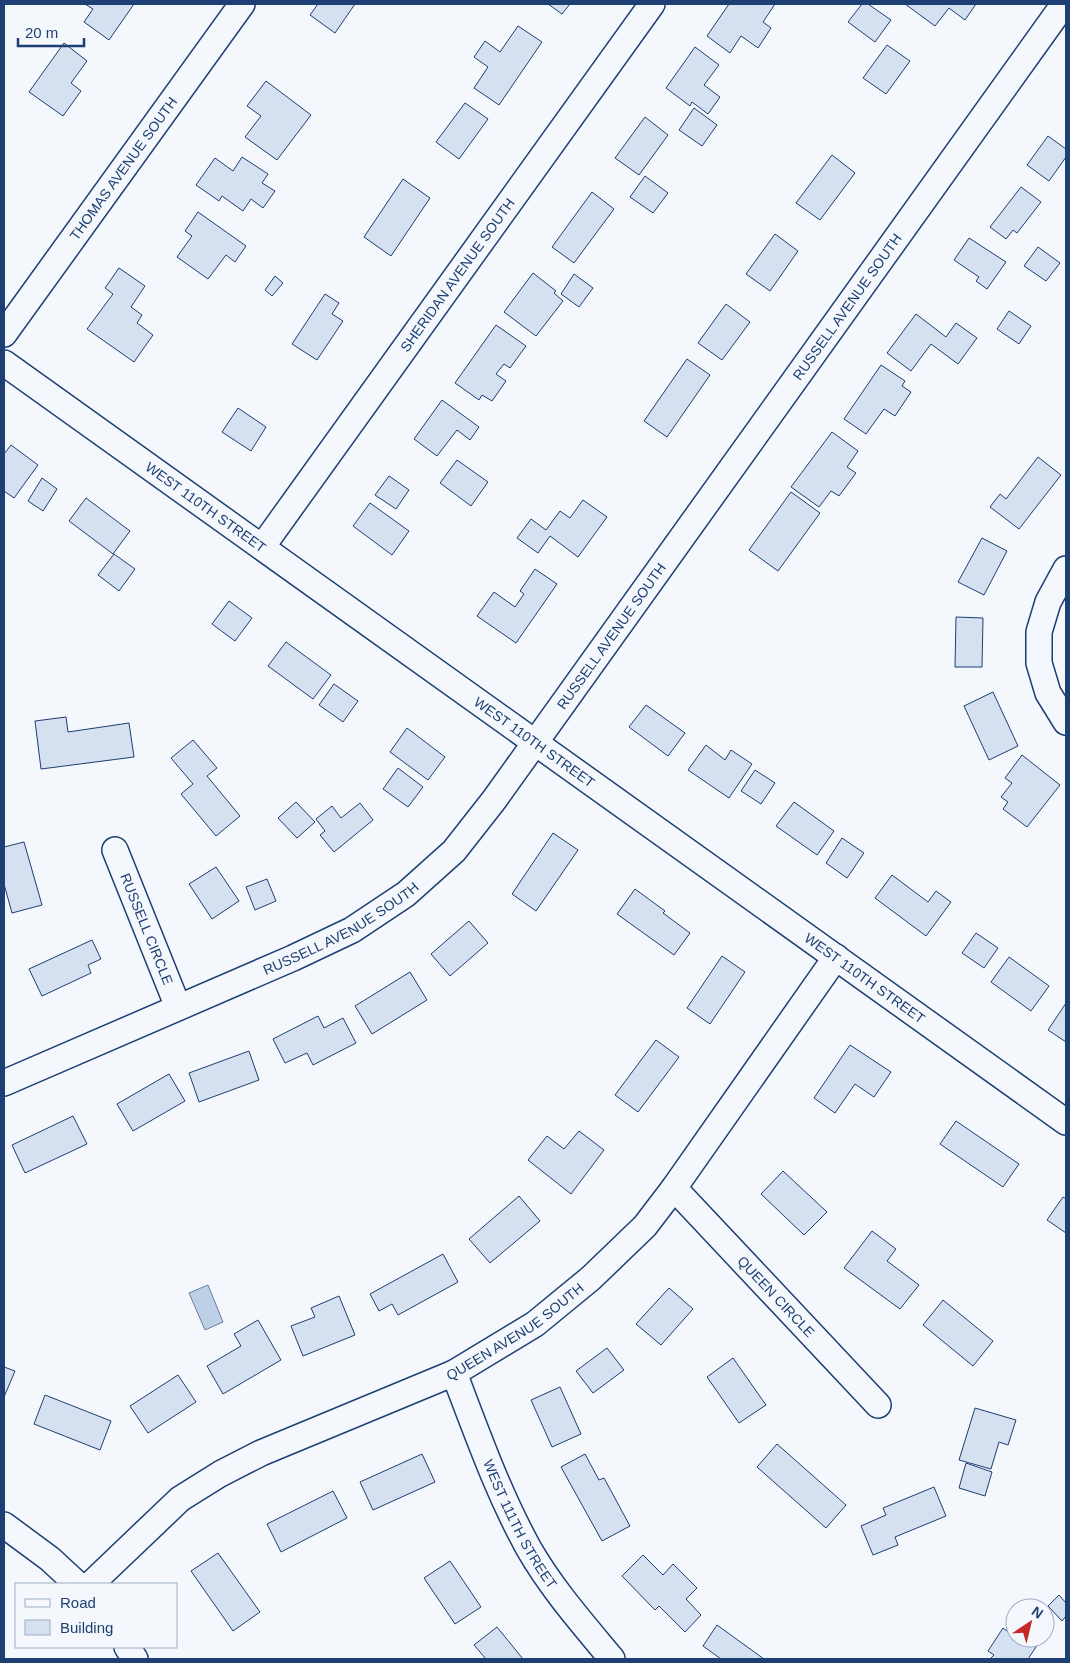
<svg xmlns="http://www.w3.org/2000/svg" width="1070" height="1663" font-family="Helvetica,sans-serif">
	<rect width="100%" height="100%" fill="#f4f7fb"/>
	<!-- water -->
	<path fill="#bed0e5" stroke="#687fa3" d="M208 1285 223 1322 205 1330 189 1293Z"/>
	<!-- building -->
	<g fill="#d5e0f0" stroke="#1d3f73">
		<path d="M85 4H134L109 40 84 22 93 9Z"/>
		<path d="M318 4H355L335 33 310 15Z"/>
		<path d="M548 4H570L562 14Z"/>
		<path d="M729 4H775L763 22 771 28 758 48 741 36 730 53 707 36Z"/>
		<path d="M862 4H868L891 20 875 42 848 22Z"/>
		<path d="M905 4H976L965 20 949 8 935 26Z"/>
		<path d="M518 26 542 42 499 105 474 88 488 67 474 57 485 41 500 52Z"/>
		<path d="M64 43 87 61 71 83 81 91 63 116 29 92Z"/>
		<path d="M887 45 910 61 886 94 863 78Z"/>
		<path d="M695 47 719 65 704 85 720 97 708 114 692 102 690 106 666 88Z"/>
		<path d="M266 81 311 115 277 160 245 137 261 116 247 106Z"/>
		<path d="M465 103 488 119 459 159 436 142Z"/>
		<path d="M694 108 717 125 702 146 679 130Z"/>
		<path d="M645 117 668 135 639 175 615 158Z"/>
		<path d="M1048 136 1066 149V157L1049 181 1027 165Z"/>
		<path d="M832 155 855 173 820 220 796 203Z"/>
		<path d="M242 157 268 174 262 183 275 191 263 208 251 199 243 211 222 196 219 201 196 185 215 158 233 171Z"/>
		<path d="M645 176 668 193 653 213 630 197Z"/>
		<path d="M403 179 430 198 391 256 364 237Z"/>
		<path d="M1021 187 1041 202 1017 233 1013 230 1006 239 990 227Z"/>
		<path d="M592 192 614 209 574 263 552 247Z"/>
		<path d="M198 212 246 246 235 262 226 255 208 279 177 257 192 236 185 231Z"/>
		<path d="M775 234 798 251 770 291 746 274Z"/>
		<path d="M969 238 1006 262 987 289 976 281 979 277 954 260Z"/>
		<path d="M1038 247 1060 263 1046 281 1024 266Z"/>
		<path d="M119 268 145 286 131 307 142 315 137 323 153 335 134 362 87 329 113 294 105 288Z"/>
		<path d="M533 273 556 291 554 293 563 301 536 336 504 312Z"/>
		<path d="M574 274 593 288 579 307 561 294Z"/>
		<path d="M275 276 283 283 272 296 265 290Z"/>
		<path d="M325 294 339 303 332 314 343 321 317 360 292 344Z"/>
		<path d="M726 304 750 322 722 360 698 343Z"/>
		<path d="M1009 311 1031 326 1019 344 997 329Z"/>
		<path d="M916 314 946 337 956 323 977 338 958 364 931 344 911 371 887 353Z"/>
		<path d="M496 325 526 346 510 368 504 364 496 374 506 381 492 401 482 395 479 400 455 383Z"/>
		<path d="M687 359 710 375 667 437 644 421Z"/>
		<path d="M881 365 905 381 902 386 911 392 895 416 884 409 866 434 844 419Z"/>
		<path d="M442 400 479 427 470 440 457 430 437 456 414 439Z"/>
		<path d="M238 408 266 427 251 451 222 432Z"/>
		<path d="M832 432 858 451 847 467 856 473 839 496 831 491 819 507 791 487Z"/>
		<path d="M11 445 38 465 14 498 4 491V454Z"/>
		<path d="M1038 457 1061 475 1019 529 990 507 1000 494 1006 499Z"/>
		<path d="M457 460 488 482 471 506 440 483Z"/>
		<path d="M389 476 409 490 396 509 375 495Z"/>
		<path d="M42 478 57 489 43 511 28 501Z"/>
		<path d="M791 492 820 513 778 571 749 550Z"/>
		<path d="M86 498 130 531 113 554 69 521Z"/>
		<path d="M583 500 607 517 578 557 550 536 538 553 517 538 531 519 546 530 560 511 570 518Z"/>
		<path d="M370 503 409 531 392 555 353 526Z"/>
		<path d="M982 538 1007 551 984 595 958 582Z"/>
		<path d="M114 554 135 569 119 591 98 575Z"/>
		<path d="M535 569 557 584 516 643 477 616 494 592 515 607 524 594 520 591Z"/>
		<path d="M229 601 252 618 235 641 212 624Z"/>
		<path d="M956 617 983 618 982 667H955Z"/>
		<path d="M286 642 331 675 313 699 268 666Z"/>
		<path d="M334 684 358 701 343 722 319 705Z"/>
		<path d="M993 692 1018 746 989 760 964 706Z"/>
		<path d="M646 705 685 733 668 756 629 727Z"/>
		<path d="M66 717 68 732 129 723 134 757 41 769 35 721Z"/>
		<path d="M407 728 445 757 428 780 390 752Z"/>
		<path d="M193 740 217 768 207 776 240 816 216 836 181 794 193 784 171 758Z"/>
		<path d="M706 745 725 760 731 750 752 764 729 798 688 770Z"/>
		<path d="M1022 755 1060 785 1027 827 1003 809 1008 802 1001 797 1012 783 1005 778Z"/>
		<path d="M398 768 423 787 408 807 383 789Z"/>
		<path d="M755 770 775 783 761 804 741 791Z"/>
		<path d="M296 802 315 822 297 838 278 818Z"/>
		<path d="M794 802 834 831 817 855 776 826Z"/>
		<path d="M360 803 373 820 334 852 320 835 325 831 316 819 332 806 341 818Z"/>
		<path d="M553 833 578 850 536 911 512 894Z"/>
		<path d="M842 838 864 853 847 878 826 863Z"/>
		<path d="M24 842 42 905 12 913 4 884V847Z"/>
		<path d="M216 867 239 901 212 919 189 884Z"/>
		<path d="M892 875 928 902 936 891 951 902 926 936 875 898Z"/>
		<path d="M267 879 276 901 255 910 246 887Z"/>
		<path d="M635 889 665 911 663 913 690 933 674 955 617 914Z"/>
		<path d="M469 921 488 943 450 976 431 954Z"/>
		<path d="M976 933 998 948 984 968 962 953Z"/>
		<path d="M92 940 101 959 88 965 91 973 42 996 29 969Z"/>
		<path d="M722 956 745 972 710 1024 687 1008Z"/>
		<path d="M1009 957 1049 986 1031 1011 991 982Z"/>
		<path d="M410 972 427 1000 372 1034 355 1006Z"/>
		<path d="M1066 1003V1042L1048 1030Z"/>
		<path d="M318 1016 324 1028 343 1018 356 1043 313 1065 307 1053 285 1063 273 1039Z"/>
		<path d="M656 1040 679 1057 638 1112 615 1095Z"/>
		<path d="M850 1045 891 1072 874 1097 855 1084 835 1113 814 1098Z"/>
		<path d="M249 1051 259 1080 199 1102 189 1073Z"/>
		<path d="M169 1074 185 1101 133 1131 117 1104Z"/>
		<path d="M73 1116 87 1144 25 1173 12 1145Z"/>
		<path d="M956 1121 1019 1164 1003 1187 940 1144Z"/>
		<path d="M579 1131 604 1150 571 1194 528 1160 547 1136 564 1149Z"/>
		<path d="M783 1171 827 1212 804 1235 761 1194Z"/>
		<path d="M519 1196 540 1221 490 1263 469 1239Z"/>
		<path d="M1063 1197 1066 1199V1233L1047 1220Z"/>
		<path d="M872 1231 896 1249 887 1261 919 1285 900 1309 844 1268Z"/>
		<path d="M443 1254 458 1282 398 1315 392 1304 379 1311 370 1294Z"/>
		<path d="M669 1288 693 1309 661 1345 636 1324Z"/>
		<path d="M339 1296 355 1335 303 1356 291 1326 315 1317 311 1308Z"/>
		<path d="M943 1300 993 1341 973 1366 923 1325Z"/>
		<path d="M258 1320 281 1360 223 1394 207 1366 241 1346 234 1334Z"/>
		<path d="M607 1348 624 1370 593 1393 576 1371Z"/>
		<path d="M733 1358 766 1405 739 1423 707 1377Z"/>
		<path d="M4 1367 15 1371 4 1397Z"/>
		<path d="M178 1375 196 1402 148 1433 130 1406Z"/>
		<path d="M560 1387 581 1434 552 1447 531 1400Z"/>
		<path d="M45 1395 111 1421 100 1450 34 1424Z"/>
		<path d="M975 1408 1016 1420 1008 1445 999 1442 991 1469 959 1460Z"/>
		<path d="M777 1444 846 1505 826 1528 757 1467Z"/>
		<path d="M422 1454 435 1482 373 1510 360 1482Z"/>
		<path d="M585 1454 599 1480 604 1478 630 1526 602 1541 561 1467Z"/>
		<path d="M966 1463 992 1472 985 1496 959 1488Z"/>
		<path d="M934 1487 946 1516 895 1537 898 1545 873 1555 861 1526 886 1515 883 1508Z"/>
		<path d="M333 1491 347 1518 281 1552 267 1524Z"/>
		<path d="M218 1553 260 1612 233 1631 191 1571Z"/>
		<path d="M643 1555 663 1575 673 1564 697 1588 686 1599 701 1615 685 1632 659 1606 655 1610 622 1576Z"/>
		<path d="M450 1561 481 1607 455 1624 424 1578Z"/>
		<path d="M1059 1595 1066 1603V1616L1062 1621 1048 1606Z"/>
		<path d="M717 1625 764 1659H721L703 1646Z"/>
		<path d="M497 1627 523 1659H486L474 1645Z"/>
		<path d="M1003 1628 1011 1634 1015 1628V1638H1042L1028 1659H990L994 1655 988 1651Z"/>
	</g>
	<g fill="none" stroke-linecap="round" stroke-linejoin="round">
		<defs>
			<g id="minor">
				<path id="s1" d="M4 334 242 4"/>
				<path id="s2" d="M4 363 1066 1122"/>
				<path id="s3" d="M262 547 652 4"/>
				<path d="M1066 569 1048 602 1039 632V663L1048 693 1066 722"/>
				<path id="s4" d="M115 850 178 1007"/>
				<path id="s5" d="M4 1083 293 958 352 930 406 894 454 851 494 800 1064 4"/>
				<path id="s6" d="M674 1188 878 1405"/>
				<path id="s7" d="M454 1373C477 1433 498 1493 529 1549 552 1589 583 1624 612 1659"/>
				<path d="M4 1525 50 1559 77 1584"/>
				<path id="s8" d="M91 1584 180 1499 220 1474 261 1453 454 1373 535 1324 591 1278 645 1226 674 1188 836 957"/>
				<path d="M127 1647 135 1659"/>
			</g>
		</defs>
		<!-- minor casing -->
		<use href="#minor" stroke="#1d3f73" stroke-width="28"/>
		<!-- minor -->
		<use href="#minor" stroke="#f4f7fb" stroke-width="25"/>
	</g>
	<g text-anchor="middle" stroke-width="4" stroke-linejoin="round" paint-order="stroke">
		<!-- street labels -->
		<g font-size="14" fill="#1d3f73" stroke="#f4f7fb">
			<text dy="5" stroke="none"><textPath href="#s1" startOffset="204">THOMAS AVENUE SOUTH</textPath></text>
			<text dy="5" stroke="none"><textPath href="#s3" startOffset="335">SHERIDAN AVENUE SOUTH</textPath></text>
			<text dy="5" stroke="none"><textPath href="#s5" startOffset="1181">RUSSELL AVENUE SOUTH</textPath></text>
			<text dy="5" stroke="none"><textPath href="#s2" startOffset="248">WEST 110TH STREET</textPath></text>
			<text dy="5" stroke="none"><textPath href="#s5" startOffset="776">RUSSELL AVENUE SOUTH</textPath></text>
			<text dy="5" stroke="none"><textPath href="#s2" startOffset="652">WEST 110TH STREET</textPath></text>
			<text dy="5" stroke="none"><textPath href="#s5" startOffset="371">RUSSELL AVENUE SOUTH</textPath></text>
			<text dy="5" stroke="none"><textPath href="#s4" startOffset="85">RUSSELL CIRCLE</textPath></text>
			<text dy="5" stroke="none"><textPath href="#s2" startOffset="1058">WEST 110TH STREET</textPath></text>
			<text dy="5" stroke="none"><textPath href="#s6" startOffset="149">QUEEN CIRCLE</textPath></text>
			<text dy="5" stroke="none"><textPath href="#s8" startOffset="499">QUEEN AVENUE SOUTH</textPath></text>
			<text dy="5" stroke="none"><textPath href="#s7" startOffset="165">WEST 111TH STREET</textPath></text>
		</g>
	</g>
	<!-- border -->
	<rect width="1070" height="1663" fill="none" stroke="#1d3f73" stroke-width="10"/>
	<!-- legend -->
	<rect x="15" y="1583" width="162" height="65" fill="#f4f7fb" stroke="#9eadc5"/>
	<rect x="25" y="1599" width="25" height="8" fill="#f4f7fb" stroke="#9eadc5"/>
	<text x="60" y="1608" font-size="15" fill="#1d3f73">Road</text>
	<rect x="25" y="1620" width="25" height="15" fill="#d5e0f0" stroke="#9eadc5"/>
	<text x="60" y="1633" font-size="15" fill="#1d3f73">Building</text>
	<!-- north arrow -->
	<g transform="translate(1030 1623) rotate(35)"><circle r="24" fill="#f4f7fb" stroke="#9eadc5"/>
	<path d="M0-4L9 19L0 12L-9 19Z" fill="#c62828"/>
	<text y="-8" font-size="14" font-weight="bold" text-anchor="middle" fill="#1d3f73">N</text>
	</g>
	<!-- scale -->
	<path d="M18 38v8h66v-8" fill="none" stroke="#1d3f73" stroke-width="2.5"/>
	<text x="25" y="38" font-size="15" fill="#1d3f73" stroke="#f4f7fb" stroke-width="4" paint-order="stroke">20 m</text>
</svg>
